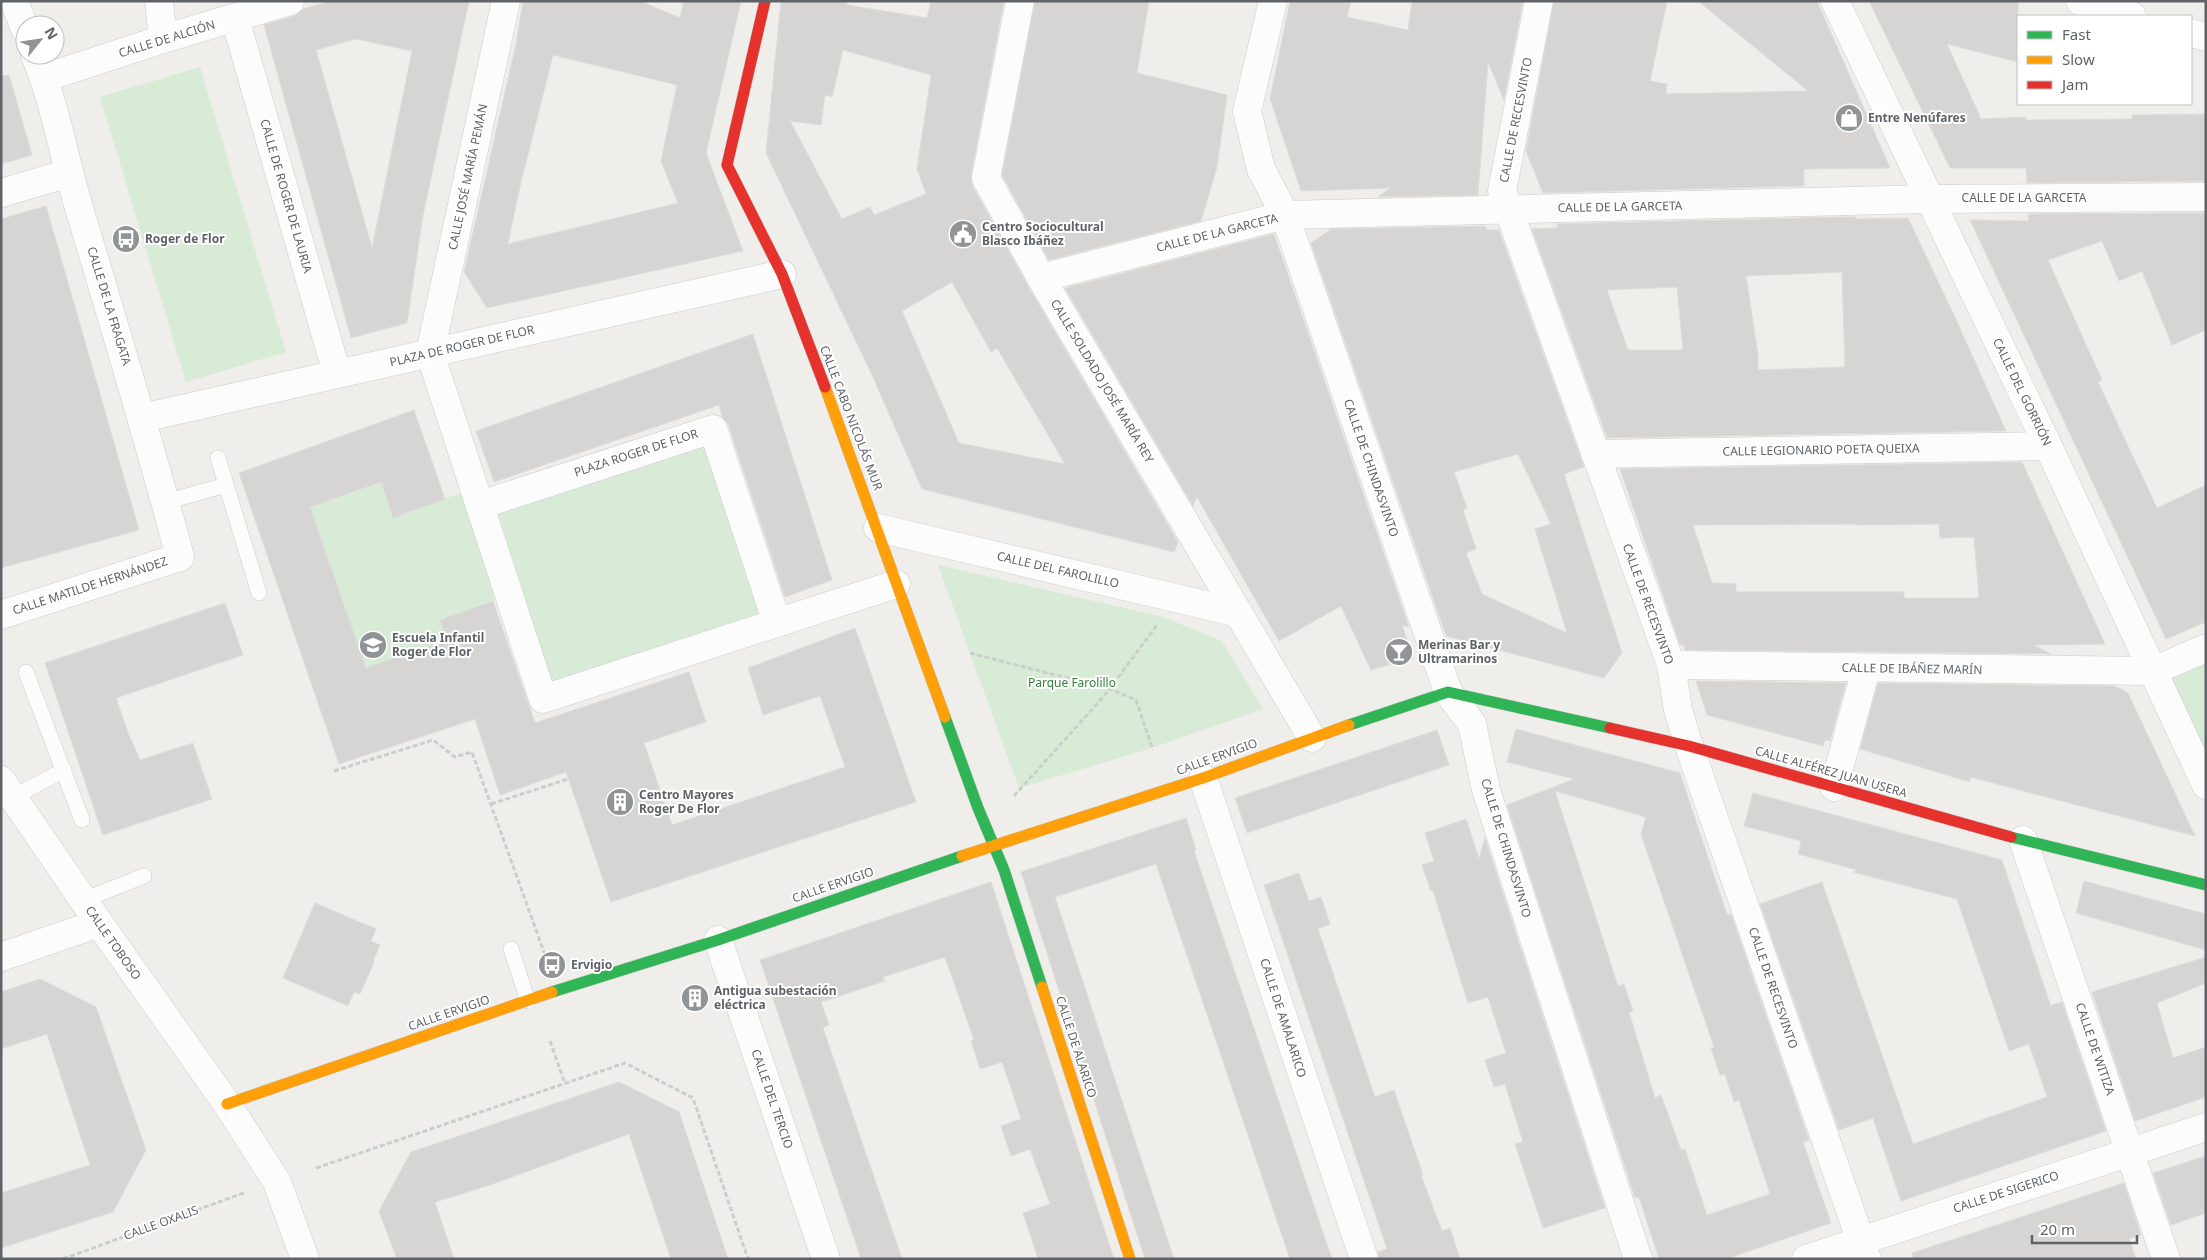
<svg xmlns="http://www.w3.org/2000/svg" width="2207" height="1260" font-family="'Noto Sans',sans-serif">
	<rect width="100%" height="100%" fill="#efeeea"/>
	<!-- green -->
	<g fill="#d8ebd6">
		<path d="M200 67 286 352 186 382 100 97Z"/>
		<path d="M713 429 777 623 543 699 509 594 440 620 447 640 366 668 310 507 381 482 393 518 474 488 480 504Z"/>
		<path d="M938 565 1163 617 1222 641 1263 709 1152 748 1019 788Z"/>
		<path d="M2206 648V785L2153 671Z"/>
	</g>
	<!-- building -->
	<g fill="#d6d5d3" stroke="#deddd9" fill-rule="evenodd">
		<path d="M331 1H469L423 215 407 323 351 338 264 25 294 16 303 9ZM356 39 412 51 372 248 316 50Z"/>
		<path d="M523 1H640L680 18 684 1H741L706 153 743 251 487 308 464 272 516 44ZM553 55 677 85 661 161 678 203 508 244 521 182Z"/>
		<path d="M781 1H847V5L927 18 931 1H1004L971 175 972 185 1028 286 1178 542 1174 552 922 489 872 375 766 153ZM843 50 931 75 917 169 926 194 874 215 870 207 842 219 790 121 821 125 825 95 832 97ZM952 282 991 352 997 348 1065 464 959 443 902 311Z"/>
		<path d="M1035 1H1149L1137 73 1227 95 1217 167 1201 221 1049 260 1002 175Z"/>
		<path d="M1290 1H1351L1347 17 1408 30 1412 1H1523L1504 100 1488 62 1478 195 1378 197 1391 188 1301 191 1270 99Z"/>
		<path d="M1554 1H1667L1650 81 1667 84 1666 94 1808 91 1698 1H1817L1890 168 1804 169V186L1543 193 1526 151Z"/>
		<path d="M1869 1H2018V62L1947 44 1981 119 2025 117 2026 120 2132 119V115L2206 114V181L2027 183 2026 168H1950Z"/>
		<path d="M9 75 32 155 1 164V76Z"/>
		<path d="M46 206 139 530 1 568V219Z"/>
		<path d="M2206 213V330L2172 345 2142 271 2119 281 2102 241 2048 260 2102 380 2098 382 2157 508 2206 485V622L2166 639 1970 220 2029 221 2028 214Z"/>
		<path d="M1837 217H1856L1855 219 1908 218 1953 313 2006 431 1607 438 1532 229 1558 228 1557 224ZM1842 272 1845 367 1758 370V355L1746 276ZM1677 287 1683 350H1628L1607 290Z"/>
		<path d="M1485 226 1487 230H1499L1584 467 1564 474 1622 653 1604 678 1446 636 1311 243 1331 229ZM1518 454 1551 524 1535 529 1567 633 1482 594 1466 553 1476 549 1463 510 1467 508 1454 472Z"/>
		<path d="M1274 234 1409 627 1402 625 1413 658 1371 670 1341 606 1279 641 1197 497 1193 506 1065 288Z"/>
		<path d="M753 334 832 580 785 597 728 424 722 417 719 405 494 482 476 431Z"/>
		<path d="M414 410 445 499 393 518 381 482 310 507 366 668 447 640 440 620 493 601 535 723 689 672 706 722 644 743 672 825 845 767 820 696 763 715 748 668 855 628 916 802 611 902 566 772 500 795 475 719 339 764 239 473Z"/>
		<path d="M2022 462 2105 644 2034 645 2051 654 1685 650 1684 645H1680L1620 469ZM1856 524V525L1939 524 1940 538 1974 537 1979 598H1904V592H1736V584L1712 583 1693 525Z"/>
		<path d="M225 603 243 655 116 698 128 733 140 760 193 743 212 799 103 835 45 663Z"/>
		<path d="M1696 681 1846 683 1830 741 1825 740 1823 746 1707 715Z"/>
		<path d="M1878 683 2115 686 2128 693 2195 836 1970 777V782L1860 749Z"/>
		<path d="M1516 729 1680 773 1727 915 1731 914 1809 1140 1803 1142 1831 1223 1726 1259H1659L1639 1197 1635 1198 1507 805 1574 779 1507 762ZM1555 791 1646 817 1641 834 1714 1047 1711 1048 1720 1075 1725 1074 1734 1102 1739 1100 1770 1194 1707 1215 1685 1149 1681 1150 1661 1095 1655 1098 1629 1012 1633 1011 1624 984 1618 986Z"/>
		<path d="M1437 730 1449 765 1247 833 1235 798Z"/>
		<path d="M1753 793 2002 860 2051 1007 2052 1005 2062 1002 2106 1131 1901 1201 1873 1118 1839 1130 1760 904 1822 882 1913 1144 2047 1097 2029 1044 2009 1051 1957 899 1853 872 1858 870 1798 854 1801 841 1744 826Z"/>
		<path d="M1186 818 1196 850 1194 851 1332 1259H1290L1156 864 1055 897 1174 1259H1145L1021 872Z"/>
		<path d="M1466 819 1479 859 1485 838 1605 1208 1543 1228 1515 1144 1523 1142 1505 1084 1494 1087 1485 1060 1506 1053 1488 997 1468 1003 1433 891H1431L1422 865 1434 861 1425 833Z"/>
		<path d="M1299 873 1309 901 1321 897 1330 924 1318 929 1375 1097 1394 1090 1423 1175H1421L1442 1231 1450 1228 1460 1259H1379L1378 1252 1387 1249 1264 885Z"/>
		<path d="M2084 881 2206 914V950L2076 913Z"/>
		<path d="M991 882 1114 1259H1038L1023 1213 1050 1204 1030 1149 1011 1156 1001 1126 1021 1119 1012 1091 1002 1062 980 1069 971 1041 974 1040 945 957 883 977 885 981 821 1002 829 1025 823 1028 902 1259H861L760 960Z"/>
		<path d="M315 903 376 929 371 941 380 945 373 961 374 962 360 994 354 992 348 1006 283 978Z"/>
		<path d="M2206 957V983L2157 1003 2173 1058 2206 1047V1097L2135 1121 2092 992Z"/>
		<path d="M40 979 96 1007 146 1150 113 1212 1 1248V1193L90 1165 47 1034 1 1049V992Z"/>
		<path d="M619 1082 679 1112 728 1259H671L629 1134 490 1185 435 1202 454 1259H397L379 1211 411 1152Z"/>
		<path d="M2206 1156V1213L2171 1225 2153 1173Z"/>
		<path d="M2124 1183 2141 1235 2129 1239 2136 1259H1913L1912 1253Z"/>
	</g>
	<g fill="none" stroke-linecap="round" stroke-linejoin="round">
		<defs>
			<g id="lane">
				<path d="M218 458 259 593"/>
				<path d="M165 502 226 485"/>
				<path d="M26 672 82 820"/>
				<path d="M13 797 64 770"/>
				<path d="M83 900 144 876"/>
				<path d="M511 949 528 1001"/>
			</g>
			<g id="street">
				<path d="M14 1 25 29"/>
				<path d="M159 1 163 39"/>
				<path d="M506 1 430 353 543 699 896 584"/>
				<path d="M1020 1 986 178 1041 278 1312 738"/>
				<path d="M1273 1 1247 111 1261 169 1285 215 1448 692 1472 724 1486 790 1638 1259"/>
				<path d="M1539 1 1502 191 1671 665 1678 710 1689 746 1867 1259"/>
				<path d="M1835 1 2048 446 2206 785"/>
				<path d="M2080 1 2132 16"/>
				<path d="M235 18 337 374"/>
				<path d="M2191 33 2206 37"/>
				<path d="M44 78 163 39 290 1"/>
				<path d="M1 193 69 173"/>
				<path d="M1041 278 1285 215 1928 199 2206 197"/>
				<path d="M142 418 782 274"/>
				<path d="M1595 454 2048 446"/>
				<path d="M480 505 713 429 777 623"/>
				<path d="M878 528 1239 613"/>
				<path d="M1 615 180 557C149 440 114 324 79 208 64 157 55 104 35 55"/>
				<path d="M1671 665 2153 671 2206 648"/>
				<path d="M1203 778 1364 1259"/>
				<path d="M1 780 99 923 227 1104 277 1182 305 1259"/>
				<path d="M1834 787 1866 669"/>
				<path d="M2023 840 2166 1259"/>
				<path d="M718 940 826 1259"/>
				<path d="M1 957 99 923"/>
				<path d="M1806 1259 2206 1127"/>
			</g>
			<g id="fast">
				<path d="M945 717 978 808 1004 870 1042 987"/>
				<path d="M1349 725 1448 692 1610 728"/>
				<path d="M2011 837 2206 885"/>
				<path d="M552 992 718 940 962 856"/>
			</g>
			<g id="slow">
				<path d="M825 387C866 497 904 607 945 717"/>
				<path d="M962 856 1203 778 1349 725"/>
				<path d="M1042 987 1130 1259"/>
				<path d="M227 1104 552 992"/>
			</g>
			<g id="jam">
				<path d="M765 1 727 165 782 274 825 387"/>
				<path d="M1610 728 1689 746 2011 837"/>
			</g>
		</defs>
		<!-- lane casing -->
		<use href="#lane" stroke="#cbcccc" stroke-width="16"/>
		<!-- street casing -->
		<use href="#street" stroke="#cbcccc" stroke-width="29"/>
		<!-- fast casing -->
		<use href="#fast" stroke="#cacacb" stroke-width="12"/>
		<!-- slow casing -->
		<use href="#slow" stroke="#cacacb" stroke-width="12"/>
		<!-- jam casing -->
		<use href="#jam" stroke="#cacacb" stroke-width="12"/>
		<!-- path -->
		<g stroke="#cacfcc" stroke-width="3" stroke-dasharray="5 2.5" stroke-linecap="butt">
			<path d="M970 653 1110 689 1136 700 1153 750"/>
			<path d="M334 771 433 740 455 757 472 752 545 955"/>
			<path d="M1014 796 1105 695 1157 625"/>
			<path d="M491 804 568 779"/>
			<path d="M550 1041 565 1084"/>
			<path d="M316 1168 625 1063 693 1098 748 1259"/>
			<path d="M63 1259 246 1192"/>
		</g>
		<!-- lane -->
		<use href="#lane" stroke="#fdfcfc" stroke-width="15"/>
		<!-- street -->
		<use href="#street" stroke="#fdfcfc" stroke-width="28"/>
		<!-- fast -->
		<use href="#fast" stroke="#30b455" stroke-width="11"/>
		<!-- slow -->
		<use href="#slow" stroke="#ff9f0a" stroke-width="11"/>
		<!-- jam -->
		<use href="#jam" stroke="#e5322d" stroke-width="11"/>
	</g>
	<!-- icons -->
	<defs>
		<symbol id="shop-disc" viewBox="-11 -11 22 22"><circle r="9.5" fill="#919496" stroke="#fff"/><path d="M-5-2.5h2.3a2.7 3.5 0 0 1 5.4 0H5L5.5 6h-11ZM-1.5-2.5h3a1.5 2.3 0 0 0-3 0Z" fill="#fff"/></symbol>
		<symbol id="civic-disc" viewBox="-11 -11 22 22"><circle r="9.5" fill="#919496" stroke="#fff"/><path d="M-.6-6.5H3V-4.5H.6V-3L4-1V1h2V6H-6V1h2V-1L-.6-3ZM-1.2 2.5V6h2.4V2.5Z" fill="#fff"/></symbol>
		<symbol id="bus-disc" viewBox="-11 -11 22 22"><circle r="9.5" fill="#919496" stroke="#fff"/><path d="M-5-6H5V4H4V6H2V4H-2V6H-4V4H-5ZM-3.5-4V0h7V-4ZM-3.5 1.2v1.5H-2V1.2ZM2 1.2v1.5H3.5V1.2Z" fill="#fff"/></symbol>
		<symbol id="school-disc" viewBox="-11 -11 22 22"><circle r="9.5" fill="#919496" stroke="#fff"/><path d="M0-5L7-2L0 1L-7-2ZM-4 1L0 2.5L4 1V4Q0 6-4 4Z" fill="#fff"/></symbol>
		<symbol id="bar-disc" viewBox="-11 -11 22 22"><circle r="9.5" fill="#919496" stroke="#fff"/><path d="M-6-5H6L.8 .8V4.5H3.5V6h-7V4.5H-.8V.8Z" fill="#fff"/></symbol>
		<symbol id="building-disc" viewBox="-11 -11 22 22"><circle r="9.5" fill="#919496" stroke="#fff"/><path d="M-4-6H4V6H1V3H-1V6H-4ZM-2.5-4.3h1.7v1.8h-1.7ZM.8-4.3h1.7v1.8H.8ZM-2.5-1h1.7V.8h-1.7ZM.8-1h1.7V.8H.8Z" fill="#fff"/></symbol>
	</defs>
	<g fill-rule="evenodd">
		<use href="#shop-disc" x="1833" y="102" width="32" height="32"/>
		<use href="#civic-disc" x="947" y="218" width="32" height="32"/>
		<use href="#bus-disc" x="110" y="223" width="32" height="32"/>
		<use href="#school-disc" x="357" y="629" width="32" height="32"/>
		<use href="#bar-disc" x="1383" y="636" width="32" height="32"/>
		<use href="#building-disc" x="604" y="786" width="32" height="32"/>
		<use href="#bus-disc" x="536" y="949" width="32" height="32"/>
		<use href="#building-disc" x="679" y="982" width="32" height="32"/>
	</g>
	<g text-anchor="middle" stroke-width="4" stroke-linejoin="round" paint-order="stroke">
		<!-- street labels -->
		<g font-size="12" fill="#5f6368" stroke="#fff">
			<text transform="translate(167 39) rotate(-17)" y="4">CALLE DE ALCIÓN</text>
			<text transform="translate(1516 120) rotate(-79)" y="4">CALLE DE RECESVINTO</text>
			<text transform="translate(468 177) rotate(-78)" y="4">CALLE JOSÉ MARÍA PEMÁN</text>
			<text transform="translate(286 196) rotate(74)" y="4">CALLE DE ROGER DE LAURIA</text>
			<text x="2024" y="202">CALLE DE LA GARCETA</text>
			<text transform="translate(1620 207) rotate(-1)" y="4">CALLE DE LA GARCETA</text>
			<text transform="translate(1217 233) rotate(-14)" y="4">CALLE DE LA GARCETA</text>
			<text transform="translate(109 306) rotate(73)" y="4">CALLE DE LA FRAGATA</text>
			<text transform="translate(462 346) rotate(-13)" y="4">PLAZA DE ROGER DE FLOR</text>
			<text transform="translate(1102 381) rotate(59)" y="4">CALLE SOLDADO JOSÉ MARÍA REY</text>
			<text transform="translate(2022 392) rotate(64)" y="4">CALLE DEL GORRIÓN</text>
			<text transform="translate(851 418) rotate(69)" y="4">CALLE CABO NICOLÁS MUR</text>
			<text transform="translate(1821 450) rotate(-1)" y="4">CALLE LEGIONARIO POETA QUEIXA</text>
			<text transform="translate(636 453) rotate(-18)" y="4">PLAZA ROGER DE FLOR</text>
			<text transform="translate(1371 468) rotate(71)" y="4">CALLE DE CHINDASVINTO</text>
			<text transform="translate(1058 570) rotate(13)" y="4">CALLE DEL FAROLILLO</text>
			<text transform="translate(90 586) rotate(-18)" y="4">CALLE MATILDE HERNÁNDEZ</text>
			<text transform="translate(1648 604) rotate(70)" y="4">CALLE DE RECESVINTO</text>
			<text transform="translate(1912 669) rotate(1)" y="4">CALLE DE IBÁÑEZ MARÍN</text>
			<text transform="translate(1217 757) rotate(-20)" y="4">CALLE ERVIGIO</text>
			<text transform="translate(1831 772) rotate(16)" y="4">CALLE ALFÉREZ JUAN USERA</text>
			<text transform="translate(1506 848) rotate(73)" y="4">CALLE DE CHINDASVINTO</text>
			<text transform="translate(833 885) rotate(-19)" y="4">CALLE ERVIGIO</text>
			<text transform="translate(113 943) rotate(55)" y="4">CALLE TOBOSO</text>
			<text transform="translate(1773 988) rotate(71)" y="4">CALLE DE RECESVINTO</text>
			<text transform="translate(449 1013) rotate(-19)" y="4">CALLE ERVIGIO</text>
			<text transform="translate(1283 1018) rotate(72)" y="4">CALLE DE AMALARICO</text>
			<text transform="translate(1076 1047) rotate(72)" y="4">CALLE DE ALARICO</text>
			<text transform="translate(2095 1049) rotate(71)" y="4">CALLE DE WITIZA</text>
			<text transform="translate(772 1099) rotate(71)" y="4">CALLE DEL TERCIO</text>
			<text transform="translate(2006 1192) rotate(-18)" y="4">CALLE DE SIGERICO</text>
			<text transform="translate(161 1223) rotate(-20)" y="4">CALLE OXALIS</text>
		</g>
		<!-- poi labels -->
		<g font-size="12" font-weight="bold" fill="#5f6368" stroke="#fff" text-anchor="start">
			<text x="1868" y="122">Entre Nenúfares</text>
			<text x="982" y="231">Centro Sociocultural<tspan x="982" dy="14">Blasco Ibáñez</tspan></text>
			<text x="145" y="243">Roger de Flor</text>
			<text x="392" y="642">Escuela Infantil<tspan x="392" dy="14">Roger de Flor</tspan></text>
			<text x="1418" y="649">Merinas Bar y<tspan x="1418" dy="14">Ultramarinos</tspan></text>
			<text x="639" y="799">Centro Mayores<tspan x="639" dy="14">Roger De Flor</tspan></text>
			<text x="571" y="969">Ervigio</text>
			<text x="714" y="995">Antigua subestación<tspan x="714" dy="14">eléctrica</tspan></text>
		</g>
		<!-- park labels -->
		<g font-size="12" fill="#348238" stroke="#fff">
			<text x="1072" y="687">Parque Farolillo</text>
		</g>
	</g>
	<!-- border -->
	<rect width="2207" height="1260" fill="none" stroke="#5f6368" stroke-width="5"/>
	<!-- legend -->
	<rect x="2017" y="15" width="175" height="90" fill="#ffffff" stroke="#bfc1c3"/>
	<rect x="2027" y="31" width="25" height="8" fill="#30b455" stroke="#bfc1c3"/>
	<text x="2062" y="40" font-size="15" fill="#5f6368">Fast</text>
	<rect x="2027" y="56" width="25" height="8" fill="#ff9f0a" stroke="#bfc1c3"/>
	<text x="2062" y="65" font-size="15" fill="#5f6368">Slow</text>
	<rect x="2027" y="81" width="25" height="8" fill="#e5322d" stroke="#bfc1c3"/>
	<text x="2062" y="90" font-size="15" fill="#5f6368">Jam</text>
	<!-- north arrow -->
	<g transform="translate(40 40) rotate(60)"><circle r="24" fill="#ffffff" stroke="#bfc1c3"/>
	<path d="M0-4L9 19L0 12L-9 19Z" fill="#919496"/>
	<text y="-8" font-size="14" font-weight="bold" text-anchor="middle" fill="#5f6368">N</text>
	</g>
	<!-- scale -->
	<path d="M2032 1235v8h105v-8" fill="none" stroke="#5f6368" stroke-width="2.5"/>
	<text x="2040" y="1235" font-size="15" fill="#5f6368" stroke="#ffffff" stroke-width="4" paint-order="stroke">20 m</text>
</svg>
